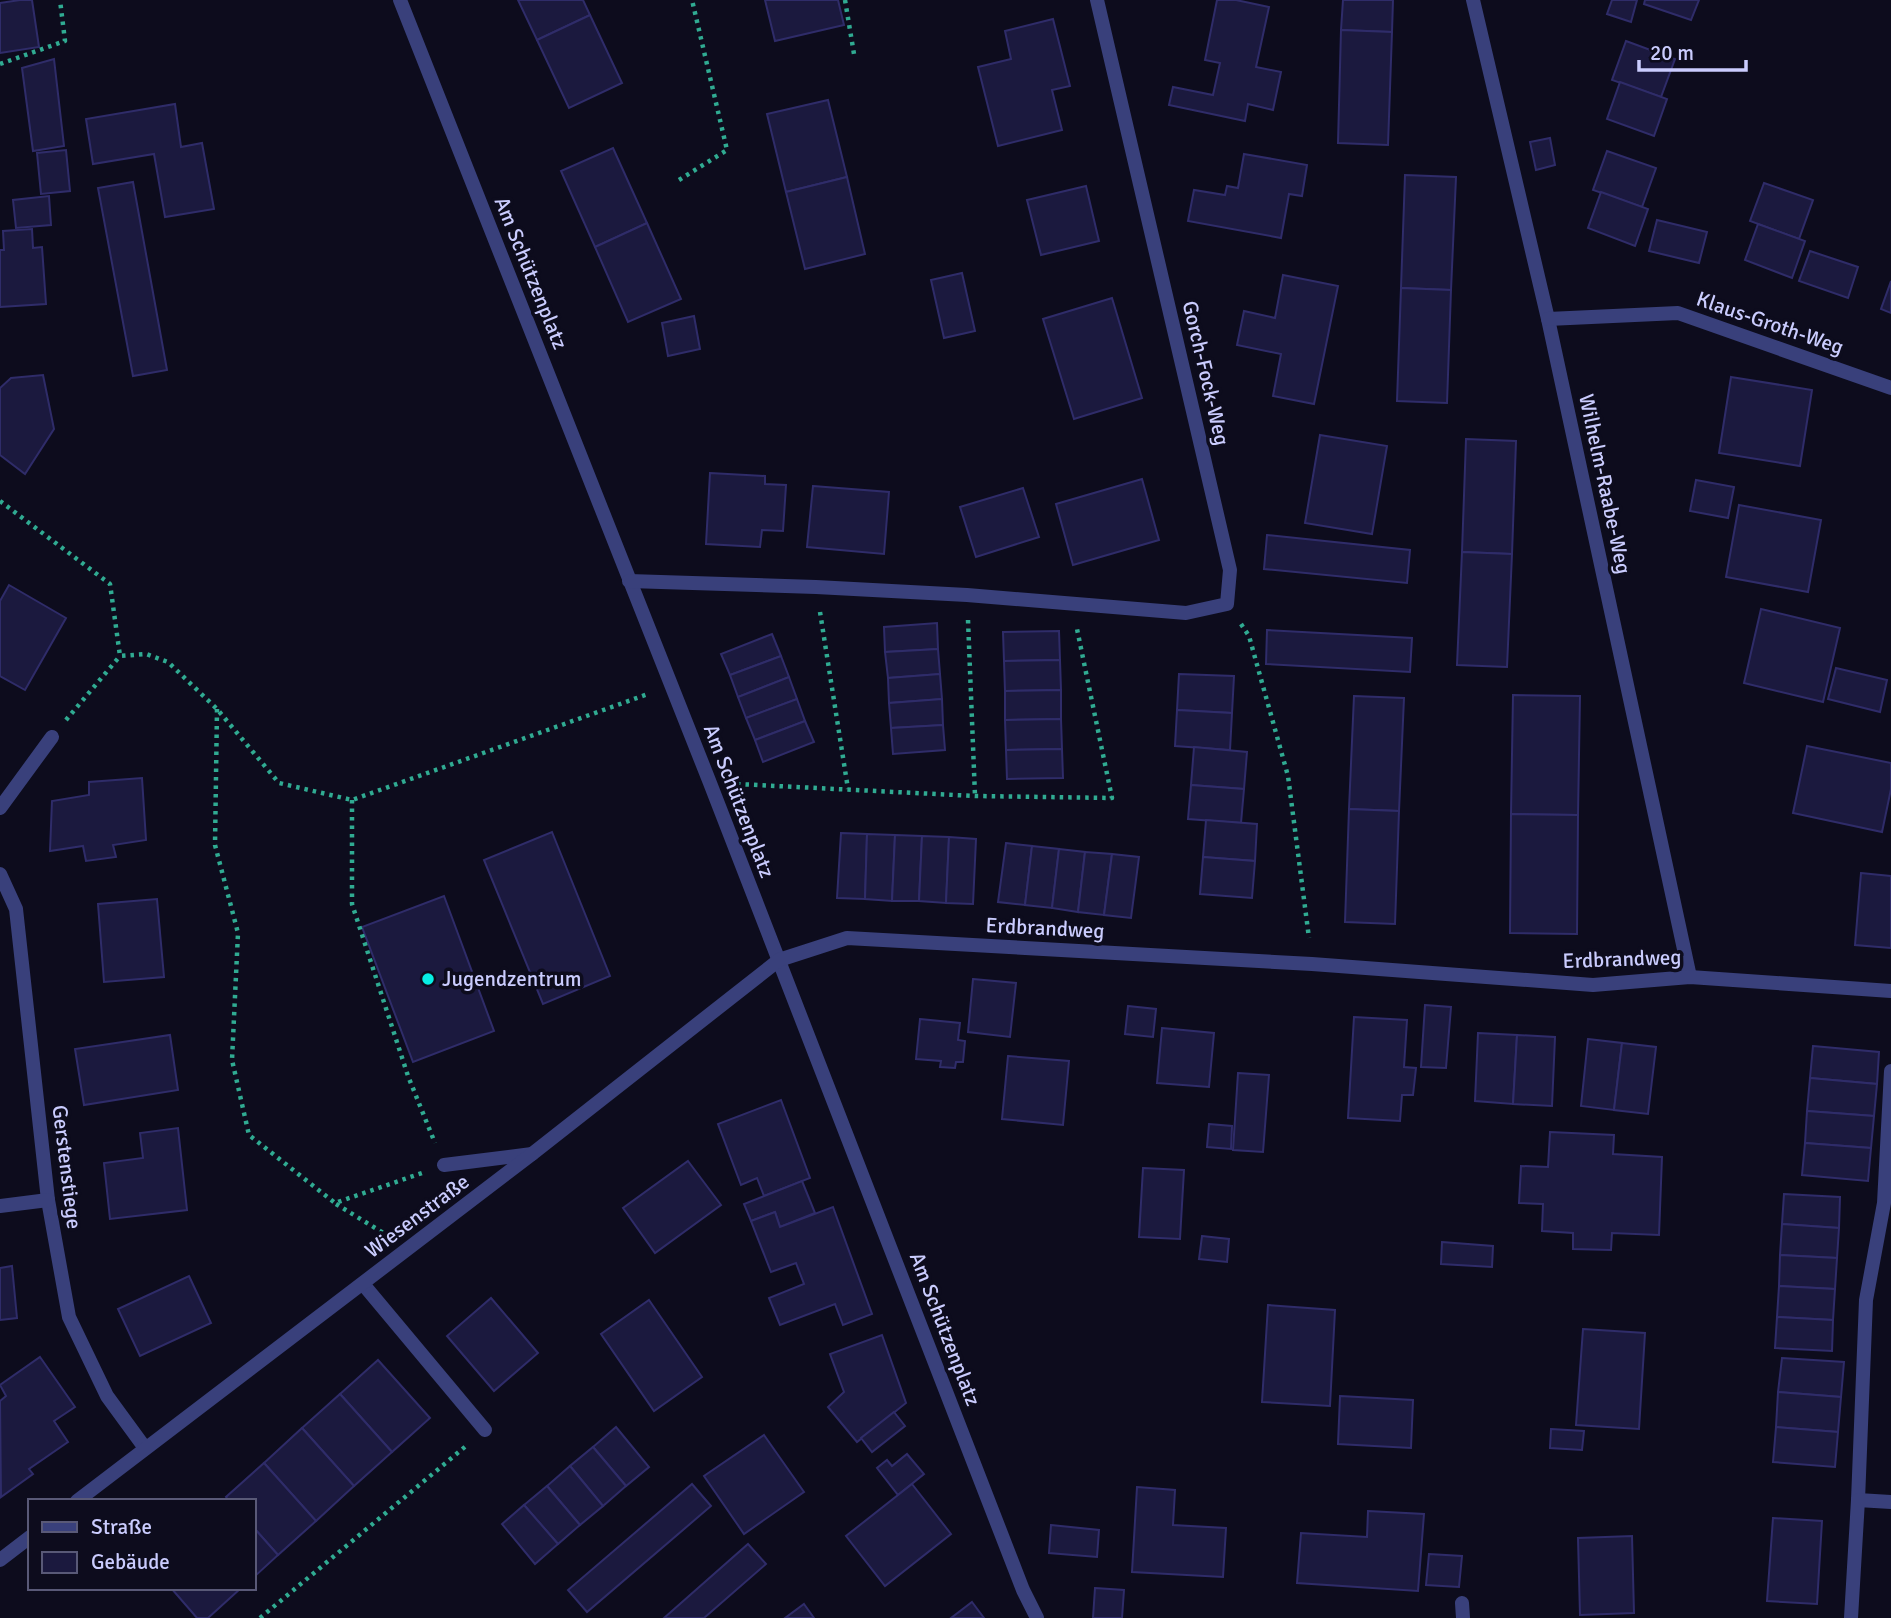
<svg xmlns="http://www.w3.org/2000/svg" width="1891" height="1618" font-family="Signika,sans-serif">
	<rect width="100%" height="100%" fill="#0d0c1d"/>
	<!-- building -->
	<g fill="#1b193e" stroke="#2f2c69" stroke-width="2">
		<path d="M20 0H32L39 47 0 53V3Z"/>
		<path d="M518 0H583L590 15 537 40Z"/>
		<path d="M765 0H838L844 25 775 41Z"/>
		<path d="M1217 0H1236L1269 7 1256 67 1281 72 1273 110 1248 104 1245 121 1169 105 1173 87 1213 95 1220 63 1205 60Z"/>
		<path d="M1343 0H1393L1392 32 1341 30Z"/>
		<path d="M1612 0H1637L1631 22 1607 14Z"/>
		<path d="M1645 0H1699L1691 20 1644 4Z"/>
		<path d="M590 15 622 83 569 108 537 40Z"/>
		<path d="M1053 19 1070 86 1052 90 1062 130 998 146 978 67 1011 59 1005 31Z"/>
		<path d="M1341 30 1392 32 1388 145 1338 143Z"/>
		<path d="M1626 41 1675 59 1661 97 1612 80Z"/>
		<path d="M54 59 64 146 33 151 22 68Z"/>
		<path d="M1620 82 1667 99 1654 136 1607 119Z"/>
		<path d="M828 100 847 177 786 192 767 114Z"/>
		<path d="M175 104 181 147 202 143 214 209 165 217 154 154 93 164 86 119Z"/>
		<path d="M1550 138 1555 165 1536 170 1530 142Z"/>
		<path d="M613 148 647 223 595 247 561 171Z"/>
		<path d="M66 150 70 191 41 194 37 153Z"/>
		<path d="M1607 151 1656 168 1642 207 1593 190Z"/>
		<path d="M1244 154 1307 165 1302 196 1289 194 1281 238 1188 221 1194 190 1225 195 1227 186 1238 188Z"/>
		<path d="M1405 175 1456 177 1451 290 1401 288Z"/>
		<path d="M847 177 865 254 805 269 786 192Z"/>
		<path d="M133 182 167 370 133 376 98 188Z"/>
		<path d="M1764 183 1813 200 1799 239 1750 221Z"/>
		<path d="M1086 186 1099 241 1041 255 1027 200Z"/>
		<path d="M1601 192 1648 209 1635 246 1588 228Z"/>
		<path d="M49 196 51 225 16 228 13 200Z"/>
		<path d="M1657 220 1707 232 1699 263 1649 251Z"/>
		<path d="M647 223 681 299 628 322 595 247Z"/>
		<path d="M1758 224 1805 241 1792 278 1745 260Z"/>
		<path d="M32 229 33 248 42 247 46 304 0 307V250H4L3 231Z"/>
		<path d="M1810 251 1858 267 1848 298 1799 281Z"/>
		<path d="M962 273 975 331 944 338 931 280Z"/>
		<path d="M1283 275 1338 286 1314 404 1273 396 1281 354 1237 345 1244 311 1275 318Z"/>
		<path d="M1891 281V313L1881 309Z"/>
		<path d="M1401 288 1451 290 1447 403 1397 401Z"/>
		<path d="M1112 298 1142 398 1074 419 1043 319Z"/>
		<path d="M694 316 700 349 668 356 662 323Z"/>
		<path d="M43 375 54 429 25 474 0 455V388L11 378Z"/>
		<path d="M1731 377 1812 390 1800 466 1719 453Z"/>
		<path d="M1320 435 1387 446 1372 534 1305 523Z"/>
		<path d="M1466 439 1516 441 1512 554 1462 552Z"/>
		<path d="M710 473 765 476V484L786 485 783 531 762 530 760 547 706 544Z"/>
		<path d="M1142 479 1159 540 1073 565 1056 504Z"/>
		<path d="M1696 480 1734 487 1728 518 1690 511Z"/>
		<path d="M813 486 889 492 884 554 807 547Z"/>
		<path d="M1023 488 1039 537 976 557 960 507Z"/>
		<path d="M1739 505 1821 520 1808 592 1726 577Z"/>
		<path d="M1267 535 1410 550 1407 583 1264 569Z"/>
		<path d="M1462 552 1512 554 1507 667 1457 665Z"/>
		<path d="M9 585 66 618 25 690 0 676V601Z"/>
		<path d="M1761 609 1840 628 1823 702 1744 683Z"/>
		<path d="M937 623 938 649 885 652 884 627Z"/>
		<path d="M1267 630 1412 638 1410 672 1266 664Z"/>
		<path d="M1059 631 1060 660 1004 661 1003 632Z"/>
		<path d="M772 634 781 656 730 675 721 654Z"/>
		<path d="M938 649 940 674 888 678 885 652Z"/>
		<path d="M781 656 789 677 738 697 730 675Z"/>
		<path d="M1060 660 1061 690 1005 691 1004 661Z"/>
		<path d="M1836 668 1887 680 1880 712 1828 699Z"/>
		<path d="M940 674 942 699 889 703 888 678Z"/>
		<path d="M1179 674 1234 676 1232 713 1177 710Z"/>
		<path d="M789 677 797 699 746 718 738 697Z"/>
		<path d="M1061 690V719L1005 720V691Z"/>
		<path d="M1513 695 1580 696 1578 815 1511 814Z"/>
		<path d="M1354 696 1404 698 1399 811 1349 809Z"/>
		<path d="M797 699 805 721 755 740 746 718Z"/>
		<path d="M942 699 943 725 891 728 889 703Z"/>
		<path d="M1177 710 1232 713 1230 750 1175 746Z"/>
		<path d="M1061 719 1062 749 1006 750 1005 720Z"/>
		<path d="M805 721 814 742 763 762 755 740Z"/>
		<path d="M943 725 945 750 893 754 891 728Z"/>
		<path d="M1807 746 1891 763V789L1882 832 1793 813Z"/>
		<path d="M1194 747 1247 752 1244 789 1191 785Z"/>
		<path d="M1062 749 1063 778 1007 779 1006 750Z"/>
		<path d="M142 778 146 840 113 845 116 857 86 861 83 846 50 851 52 801 89 795V782Z"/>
		<path d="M1191 785 1244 789 1241 823 1188 819Z"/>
		<path d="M1349 809 1399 811 1395 924 1345 922Z"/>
		<path d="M1511 814 1578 815 1577 934 1510 933Z"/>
		<path d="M1206 820 1257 824 1255 861 1203 857Z"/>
		<path d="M552 832 610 976 543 1004 484 860Z"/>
		<path d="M841 833 867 834 865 899 837 898Z"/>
		<path d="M867 834 895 835 892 901 865 899Z"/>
		<path d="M895 835 922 836 919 901H892Z"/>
		<path d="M922 836 949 837 946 903 919 901Z"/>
		<path d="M949 837 976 839 973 904 946 903Z"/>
		<path d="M1006 843 1032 846 1025 905 998 902Z"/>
		<path d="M1032 846 1059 849 1052 908 1025 905Z"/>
		<path d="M1059 849 1085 852 1078 912 1052 908Z"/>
		<path d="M1085 852 1112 854 1104 915 1078 912Z"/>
		<path d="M1112 854 1139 857 1131 918 1104 915Z"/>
		<path d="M1203 857 1255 861 1252 898 1200 894Z"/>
		<path d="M1861 873 1891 876V948L1855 945Z"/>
		<path d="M444 896 494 1031 413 1062 362 927Z"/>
		<path d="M157 899 164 977 104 982 98 904Z"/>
		<path d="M973 979 1016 983 1010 1037 968 1032Z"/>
		<path d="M1425 1005 1451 1007 1446 1068 1421 1067Z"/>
		<path d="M1128 1006 1156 1009 1153 1037 1125 1034Z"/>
		<path d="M1354 1017 1407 1020 1404 1067 1416 1068 1413 1095H1402L1400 1121 1348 1118Z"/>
		<path d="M920 1019 960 1023 958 1040 965 1041 963 1062H956L955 1068 940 1067 941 1061 916 1059Z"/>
		<path d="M1162 1028 1214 1033 1209 1087 1157 1083Z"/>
		<path d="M1478 1033 1517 1035 1513 1104 1475 1101Z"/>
		<path d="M170 1035 178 1090 84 1105 75 1049Z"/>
		<path d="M1517 1035 1555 1037 1552 1106 1513 1104Z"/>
		<path d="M1588 1039 1622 1043 1614 1110 1581 1106Z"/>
		<path d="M1622 1043 1656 1047 1648 1114 1614 1110Z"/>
		<path d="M1813 1046 1879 1052 1877 1084 1810 1078Z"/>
		<path d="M1008 1056 1069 1061 1063 1125 1002 1119Z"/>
		<path d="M1238 1073 1269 1075 1263 1152 1233 1150Z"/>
		<path d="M1810 1078 1877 1084 1874 1116 1807 1111Z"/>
		<path d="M781 1100 810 1178 764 1196 757 1178 741 1185 718 1124Z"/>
		<path d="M1807 1111 1874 1116 1871 1148 1805 1143Z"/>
		<path d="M1209 1124 1232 1126 1231 1149 1207 1147Z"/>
		<path d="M178 1128 187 1210 110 1219 104 1163 143 1158 140 1133Z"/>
		<path d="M1550 1132 1614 1135 1613 1154 1662 1157 1659 1235 1612 1233 1611 1250 1573 1249V1233L1542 1231 1543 1204 1519 1203 1521 1166 1548 1167Z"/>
		<path d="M1805 1143 1871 1148 1868 1181 1802 1175Z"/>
		<path d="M688 1161 721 1205 655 1253 623 1208Z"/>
		<path d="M1143 1168 1184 1170 1180 1239 1139 1237Z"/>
		<path d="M802 1181 815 1213 780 1227 775 1212 751 1221 744 1204Z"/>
		<path d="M1784 1194 1840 1197 1839 1228 1782 1224Z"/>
		<path d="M833 1207 872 1314 843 1325 835 1304 780 1325 769 1298 804 1284 796 1263 771 1272 751 1221 775 1212 780 1227Z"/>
		<path d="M1782 1224 1839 1228 1837 1258 1780 1255Z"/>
		<path d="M1202 1236 1229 1239 1227 1262 1199 1259Z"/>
		<path d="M1442 1242 1493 1246 1492 1267 1441 1264Z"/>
		<path d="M1780 1255 1837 1258 1835 1289 1779 1286Z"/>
		<path d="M12 1266 17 1318 0 1320V1268Z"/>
		<path d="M189 1276 211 1323 140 1356 118 1309Z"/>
		<path d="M1779 1286 1835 1289 1833 1320 1777 1317Z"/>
		<path d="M491 1298 538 1353 494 1391 447 1336Z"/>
		<path d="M649 1300 702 1377 654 1411 601 1334Z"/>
		<path d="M1268 1305 1335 1310 1330 1406 1262 1402Z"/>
		<path d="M1777 1317 1833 1320 1832 1351 1775 1348Z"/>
		<path d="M1583 1329 1645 1333 1639 1429 1576 1425Z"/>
		<path d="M882 1335 906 1403 857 1442 828 1407 844 1392 830 1354Z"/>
		<path d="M40 1357 75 1407 54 1421 68 1442 29 1469 33 1474 1 1497 0 1401 6 1396 0 1385Z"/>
		<path d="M1782 1358 1844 1362 1841 1397 1778 1392Z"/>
		<path d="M378 1360 430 1418 392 1452 340 1394Z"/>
		<path d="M1778 1392 1841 1397 1838 1432 1776 1427Z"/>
		<path d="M340 1394 392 1452 354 1486 302 1428Z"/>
		<path d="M1340 1396 1413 1400 1411 1448 1338 1444Z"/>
		<path d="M894 1412 905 1426 872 1452 861 1438Z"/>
		<path d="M616 1427 649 1467 626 1486 593 1447Z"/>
		<path d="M1776 1427 1838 1432 1835 1467 1773 1462Z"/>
		<path d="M302 1428 354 1486 316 1521 264 1463Z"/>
		<path d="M1551 1429 1584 1431 1582 1450 1550 1448Z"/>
		<path d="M764 1435 804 1492 744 1534 704 1476Z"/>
		<path d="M593 1447 626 1486 603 1506 570 1466Z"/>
		<path d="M907 1454 924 1474 898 1495 877 1468 887 1460 892 1466Z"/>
		<path d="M264 1463 316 1521 278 1555 254 1528V1501H229L226 1497Z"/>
		<path d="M570 1466 603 1506 580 1525 547 1486Z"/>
		<path d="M692 1484 711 1506 587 1612 568 1590Z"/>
		<path d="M912 1484 951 1534 885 1586 846 1536Z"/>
		<path d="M547 1486 580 1525 558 1544 524 1505Z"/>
		<path d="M1137 1487 1175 1490 1173 1525 1226 1528 1223 1577 1132 1572Z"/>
		<path d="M524 1505 558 1544 535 1564 502 1524Z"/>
		<path d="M1368 1511 1424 1514 1418 1591 1297 1583 1301 1533 1367 1537Z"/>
		<path d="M1773 1518 1822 1521 1817 1604 1767 1601Z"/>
		<path d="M1051 1525 1099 1530 1097 1557 1049 1553Z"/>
		<path d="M254 1528 278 1555 254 1577Z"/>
		<path d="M1632 1536 1634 1613 1580 1615 1578 1538Z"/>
		<path d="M748 1544 766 1564 704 1618H664Z"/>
		<path d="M1429 1554 1462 1556 1459 1587 1426 1585Z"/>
		<path d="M171 1588H239L240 1589 208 1618H197Z"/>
		<path d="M1095 1588 1124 1590 1122 1618H1093Z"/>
		<path d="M972 1602 984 1618H951Z"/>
		<path d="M804 1604 814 1618H785Z"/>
	</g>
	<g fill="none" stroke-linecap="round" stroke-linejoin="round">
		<!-- path -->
		<g stroke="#30ab92" stroke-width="4.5" stroke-dasharray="3.5 5" stroke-linecap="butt">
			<path d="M845 0 854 54"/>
			<path d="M0 64 65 41 60 0"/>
			<path d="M679 180 727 150 692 0"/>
			<path d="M0 501 110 584 120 656 146 654 168 662 217 709 279 783 352 800 648 694"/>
			<path d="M820 612 848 789"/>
			<path d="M968 620 975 796"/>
			<path d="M1241 624 1249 636 1288 776 1309 938"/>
			<path d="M217 709 215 845 238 933 232 1060 249 1135 335 1203 422 1173"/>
			<path d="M66 720 120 656"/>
			<path d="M737 784 975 796 1112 798 1077 629"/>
			<path d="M352 800V904L408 1076 435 1143"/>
			<path d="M336 1204 385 1234"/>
			<path d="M260 1618 466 1446"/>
		</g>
		<!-- lane -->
		<g stroke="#39407b" stroke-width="14">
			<path d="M0 808 52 737"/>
			<path d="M444 1165 532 1154"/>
			<path d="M363 1284 485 1430"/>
		</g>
		<!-- street -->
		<g stroke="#39407b" stroke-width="14">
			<path d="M400 0 710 783 1023 1590 1037 1618"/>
			<path d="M1473 0 1548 319 1690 977"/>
			<path d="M1548 319 1678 313 1891 388"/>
			<path d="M629 581 816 587 967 595 1186 613 1227 604 1230 570 1097 0"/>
			<path d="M0 874 16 909 48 1200 69 1317 107 1396 145 1448"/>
			<path d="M0 1206 48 1200"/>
			<path d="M1858 1500 1866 1300 1884 1203 1891 1071"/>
			<path d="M77 1501 532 1154 779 960 847 938 1312 964 1593 985 1690 977 1891 991"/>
			<path d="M0 1560 30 1537"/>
			<path d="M1462 1603 1463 1618"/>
			<path d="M1851 1618 1858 1500 1891 1502"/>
		</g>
	</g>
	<!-- markers -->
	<circle fill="#07ede3" stroke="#0d0c1d" stroke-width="2.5" cx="428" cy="979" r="7"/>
	<g text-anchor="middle" stroke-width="7" stroke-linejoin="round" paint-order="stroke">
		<!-- street labels -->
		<g font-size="21" fill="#caccfe" stroke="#0d0c1d">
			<text transform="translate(531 273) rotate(68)" y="7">Am Schützenplatz</text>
			<text transform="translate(1770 323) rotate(19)" y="7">Klaus-Groth-Weg</text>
			<text transform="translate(1206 373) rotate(77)" y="7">Gorch-Fock-Weg</text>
			<text transform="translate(1605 484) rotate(78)" y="7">Wilhelm-Raabe-Weg</text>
			<text transform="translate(739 801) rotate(69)" y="7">Am Schützenplatz</text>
			<text transform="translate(1045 928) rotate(3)" y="7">Erdbrandweg</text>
			<text transform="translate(1622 959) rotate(-2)" y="7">Erdbrandweg</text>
			<text transform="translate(67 1167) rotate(83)" y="7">Gerstenstiege</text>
			<text transform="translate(417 1216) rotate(-37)" y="7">Wiesenstraße</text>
			<text transform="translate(945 1329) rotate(69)" y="7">Am Schützenplatz</text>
		</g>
		<!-- poi labels -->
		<g font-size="21" fill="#caccfe" stroke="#0d0c1d" text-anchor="start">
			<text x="442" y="986">Jugendzentrum</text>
		</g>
	</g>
	<!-- legend -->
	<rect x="28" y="1499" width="228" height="91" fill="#0d0c1d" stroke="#595977" stroke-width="2"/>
	<rect x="42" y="1522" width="35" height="10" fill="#39407b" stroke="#595977" stroke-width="2"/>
	<text x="91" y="1534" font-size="21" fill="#caccfe">Straße</text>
	<rect x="42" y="1552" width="35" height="21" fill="#1b193e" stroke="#595977" stroke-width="2"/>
	<text x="91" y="1569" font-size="21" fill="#caccfe">Gebäude</text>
	<!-- scale -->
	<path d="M1639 60v10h107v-10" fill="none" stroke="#caccfe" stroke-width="3.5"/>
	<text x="1650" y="60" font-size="21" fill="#caccfe" stroke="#0d0c1d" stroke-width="5" paint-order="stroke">20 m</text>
</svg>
